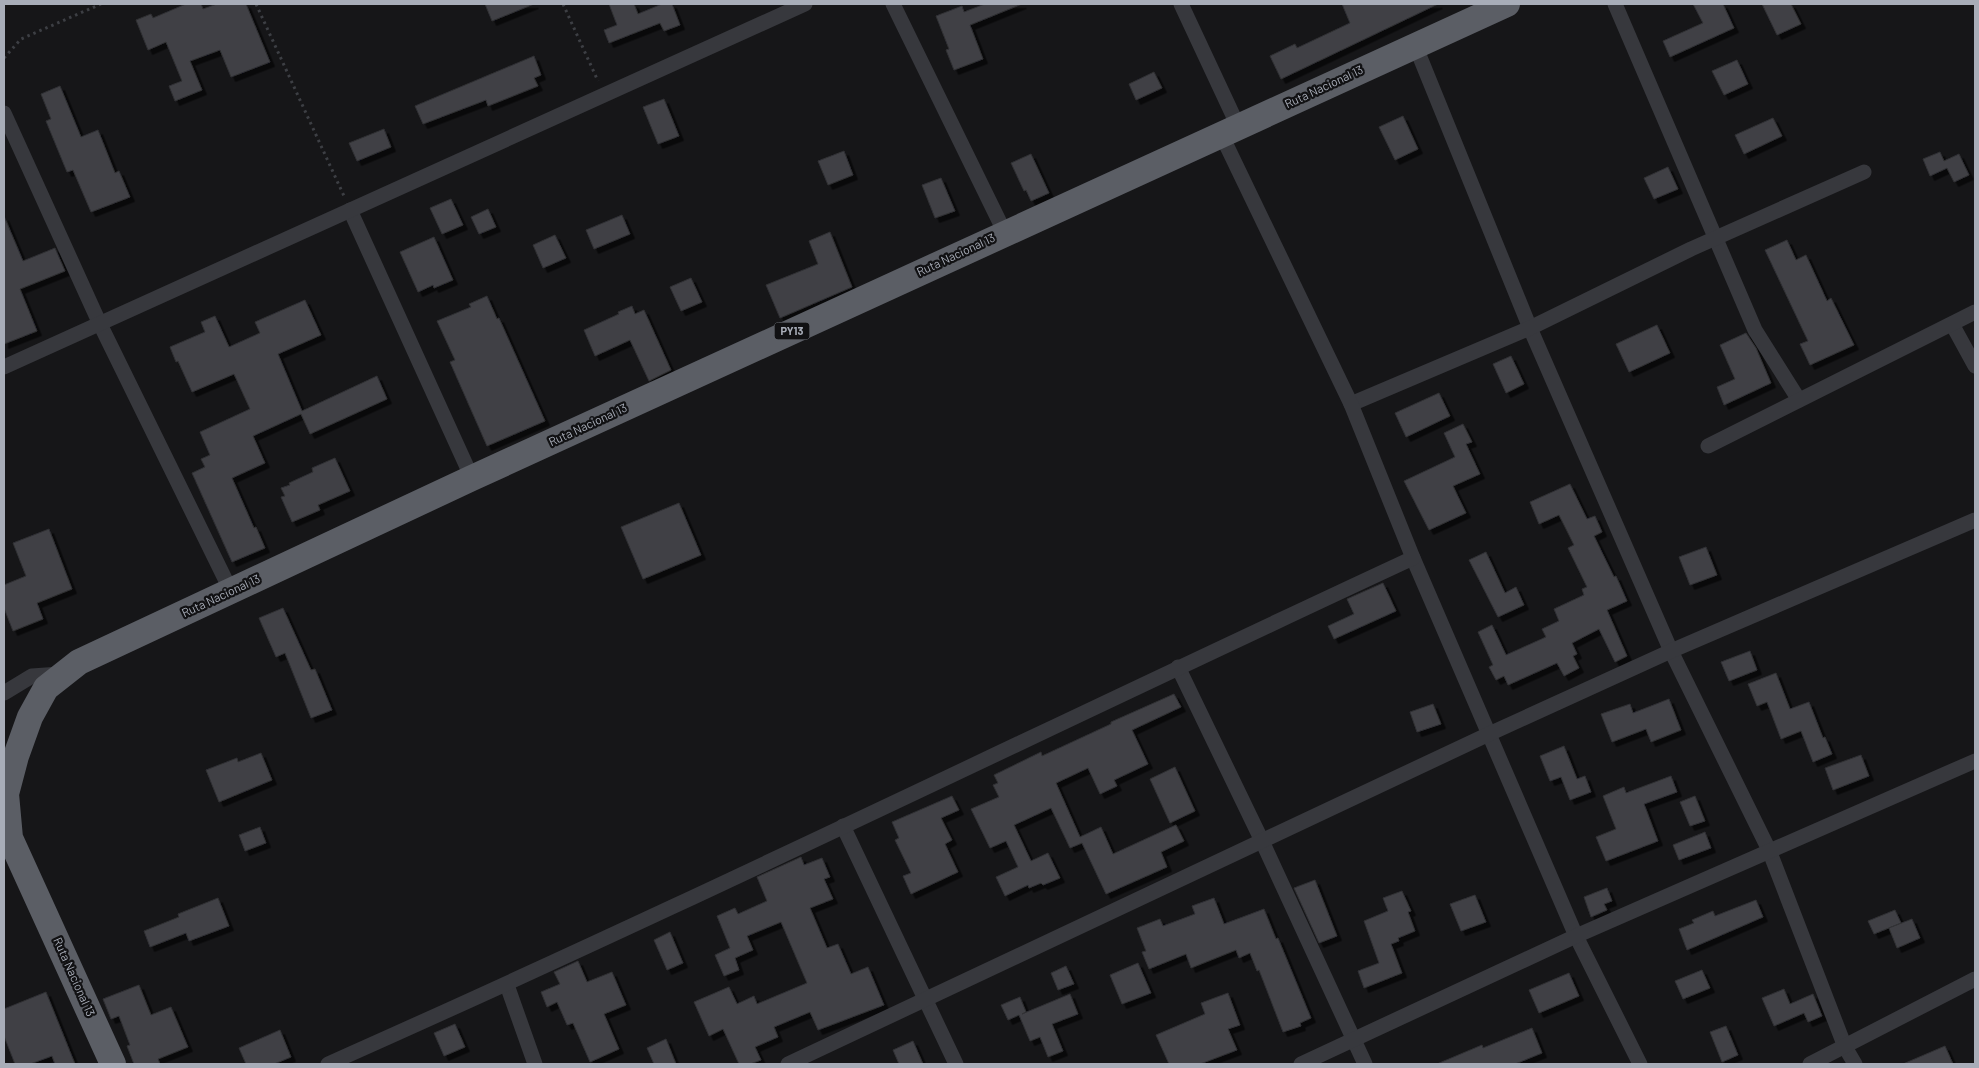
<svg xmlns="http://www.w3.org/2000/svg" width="1979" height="1068" font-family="Barlow,sans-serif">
	<defs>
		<filter id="shadow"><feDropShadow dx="4.5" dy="4.5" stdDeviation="0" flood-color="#0009"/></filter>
	</defs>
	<rect width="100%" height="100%" fill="#161618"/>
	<!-- building -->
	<g fill="#404145" stroke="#303034" filter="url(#shadow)">
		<path d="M186 4H201L203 9 217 4H246L270 62 231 77 220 50 190 61 202 90 175 101 169 86 182 81 166 42 148 50 136 20 151 14 153 18Z"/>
		<path d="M485 4H534L492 21Z"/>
		<path d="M609 4H634L638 14 662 4H672L680 25 664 31 660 23 609 43 604 30 617 25Z"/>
		<path d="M985 4H1022L970 25 983 59 954 70 946 50 949 49 936 16 962 6 964 12Z"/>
		<path d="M1342 4H1438L1281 79 1270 56 1295 44 1297 48 1350 23Z"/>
		<path d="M1693 4H1723L1734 28 1670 57 1663 41 1703 23Z"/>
		<path d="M1762 4H1791L1801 24 1777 35Z"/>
		<path d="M534 56 541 75 534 78 538 86 488 106 486 100 423 124 415 106Z"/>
		<path d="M1737 60 1748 84 1724 95 1712 71Z"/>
		<path d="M1154 72 1162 88 1136 100 1129 84Z"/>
		<path d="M60 86 81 137 98 130 115 173 119 171 130 197 91 212 73 170 67 172 46 121 51 119 41 94Z"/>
		<path d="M664 99 679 136 658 144 643 107Z"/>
		<path d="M1403 116 1418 149 1395 160 1379 127Z"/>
		<path d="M1773 118 1782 136 1744 154 1735 135Z"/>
		<path d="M384 129 391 147 357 161 349 143Z"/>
		<path d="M844 151 853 175 828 185 818 161Z"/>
		<path d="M1940 152 1944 161 1959 154 1969 175 1954 182 1947 168 1930 176 1923 159Z"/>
		<path d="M1031 154 1049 193 1031 201 1026 190 1024 191 1011 163Z"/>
		<path d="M1668 167 1678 189 1654 199 1644 178Z"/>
		<path d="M941 178 955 211 935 218 922 185Z"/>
		<path d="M451 199 463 225 442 234 430 208Z"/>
		<path d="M488 209 496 227 479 234 471 217Z"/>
		<path d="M622 215 630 234 594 249 586 230Z"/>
		<path d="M4 216 23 261 55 248 65 271 20 289 37 331 4 344Z"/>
		<path d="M830 232 852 287 780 318 766 285 818 264 809 241Z"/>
		<path d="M555 235 566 258 543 268 533 245Z"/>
		<path d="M434 237 453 280 434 288 433 285 418 292 400 252Z"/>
		<path d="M1787 240 1796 260 1806 255 1827 301 1831 298 1854 345 1810 365 1800 344 1808 341 1765 250Z"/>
		<path d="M691 278 702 302 681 311 670 287Z"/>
		<path d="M487 296 497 319 499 318 545 421 487 446 450 362 455 360 437 321 471 307 469 304Z"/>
		<path d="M305 300 321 335 278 354 302 411 377 376 387 399 310 434 301 414 253 436 265 463 232 478 254 528 256 527 265 548 232 562 192 473 205 467 201 459 210 455 200 432 250 409 234 374 192 392 178 361 176 362 170 347 205 332 201 322 215 316 229 347 260 333 255 322Z"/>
		<path d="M632 306 635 314 644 310 671 370 649 381 630 340 595 356 584 330 619 314 618 312Z"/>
		<path d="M1657 325 1670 353 1629 372 1616 344Z"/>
		<path d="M1746 333 1756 348 1771 383 1724 405 1717 387 1735 379 1720 345Z"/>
		<path d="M1511 356 1524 384 1506 393 1493 364Z"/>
		<path d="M1439 393 1450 416 1406 437 1395 413Z"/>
		<path d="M1463 424 1472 442 1466 444 1480 474 1453 486 1466 513 1429 530 1404 481 1455 457 1444 433Z"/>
		<path d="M335 458 350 491 318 505 320 510 292 522 281 497 285 496 281 488 290 485 289 483 313 472 312 468Z"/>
		<path d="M1570 484 1587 519 1595 516 1602 532 1594 536 1614 577 1616 576 1627 601 1607 610 1627 656 1615 662 1599 629 1572 643 1577 654 1573 656 1579 668 1564 676 1557 663 1508 685 1504 676 1496 680 1489 667 1493 665 1478 632 1492 625 1506 655 1546 637 1542 629 1559 621 1554 609 1584 595 1582 589 1587 587 1568 548 1574 545 1559 515 1539 524 1530 502Z"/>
		<path d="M679 503 701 555 643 579 621 527Z"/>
		<path d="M49 529 72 589 37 603 43 619 13 631 4 608V585L26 576 13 543Z"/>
		<path d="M1706 547 1717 575 1690 585 1679 557Z"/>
		<path d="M1486 552 1505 593 1516 587 1524 605 1498 617 1469 560Z"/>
		<path d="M1383 583 1396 611 1334 639 1328 626 1354 614 1347 599Z"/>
		<path d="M283 608 311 670 315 669 332 710 311 718 285 653 276 657 259 618Z"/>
		<path d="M1750 651 1757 670 1729 681 1721 662Z"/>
		<path d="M1776 673 1790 709 1809 702 1823 738 1825 737 1832 754 1813 762 1801 731 1781 739 1767 702 1757 706 1748 684Z"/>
		<path d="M1174 694 1181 707 1132 730 1148 764 1114 780 1117 786 1100 794 1088 768 1056 783 1080 837 1101 827 1113 854 1176 825 1184 841 1161 852 1167 867 1106 894 1082 843 1070 848 1051 808 1014 825 1031 861 1048 853 1060 878 1043 885 1041 883 1029 888 1028 885 1005 896 996 877 1018 867 1006 841 990 848 971 809 999 797 993 785 998 783 994 775 1041 752 1042 756 1111 724V722Z"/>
		<path d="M1669 699 1681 730 1651 742 1646 729 1612 742 1601 714 1630 704 1633 713Z"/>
		<path d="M1433 704 1441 724 1417 732 1410 712Z"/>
		<path d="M1564 746 1577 779 1585 776 1591 792 1570 800 1561 777 1550 781 1540 756Z"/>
		<path d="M261 753 272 780 219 802 206 770 237 758 238 762Z"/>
		<path d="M1861 755 1869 776 1833 790 1825 768Z"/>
		<path d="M1175 767 1195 811 1170 823 1150 779Z"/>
		<path d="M1671 776 1677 792 1644 804 1658 841 1606 861 1596 837 1616 829 1603 796 1624 787 1626 793Z"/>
		<path d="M952 796 959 810 941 818 952 840 945 844 958 872 911 894 903 876 911 873 895 840 899 838 892 822Z"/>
		<path d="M1695 796 1705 821 1690 826 1680 802Z"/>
		<path d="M260 827 266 843 245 851 239 835Z"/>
		<path d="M1705 832 1711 848 1679 860 1673 845Z"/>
		<path d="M801 857 804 865 822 858 830 877 824 879 833 899 810 908 827 948 838 944 851 974 868 967 884 1005 818 1030 810 1012 774 1027 778 1037 755 1047 761 1060 750 1064H739L723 1029 709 1036 694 1002 729 987 737 1004 754 996 757 1004 807 983 781 922 747 936 753 950 735 958 739 970 724 976 715 955 730 948 717 916 735 908 738 914 767 901 757 877Z"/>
		<path d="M1315 880 1337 936 1319 943 1294 888Z"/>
		<path d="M1607 888 1612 901 1604 904 1607 910 1591 917 1584 897Z"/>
		<path d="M1402 891 1411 911 1408 912 1415 931 1398 938 1399 941 1391 944 1402 973 1364 988 1358 971 1379 963 1364 921 1388 911 1383 898Z"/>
		<path d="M1475 895 1486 922 1461 931 1450 904Z"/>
		<path d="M218 898 229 926 189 941 186 933 150 947 144 931 179 917 178 914Z"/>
		<path d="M1214 898 1224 924 1264 909 1276 939 1278 938 1311 1018 1300 1023 1301 1026 1283 1032 1259 970 1257 971 1250 953 1239 958 1236 950 1191 968 1186 954 1149 969 1142 952 1146 951 1137 928 1160 919 1163 926 1195 914 1192 906Z"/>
		<path d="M1756 900 1763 917 1687 950 1679 929 1694 923 1692 920 1713 911 1715 916Z"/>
		<path d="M1895 910 1901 923 1874 934 1868 921Z"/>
		<path d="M1912 919 1920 938 1897 948 1889 928Z"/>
		<path d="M670 932 683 963 667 970 654 940Z"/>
		<path d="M578 961 587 982 612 972 626 1005 604 1014 619 1049 590 1062 573 1023 567 1025 557 1002 547 1007 541 992 560 984 554 972Z"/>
		<path d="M1138 963 1151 993 1122 1004 1110 975Z"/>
		<path d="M1066 966 1074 984 1058 990 1051 973Z"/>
		<path d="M1702 970 1710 988 1683 999 1675 981Z"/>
		<path d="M1569 973 1579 996 1539 1013 1529 990Z"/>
		<path d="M139 985 151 1015 171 1007 188 1047 158 1059 160 1064H134L127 1046 130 1045 119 1016 111 1019 103 999Z"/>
		<path d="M1784 989 1790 1004 1813 994 1822 1016 1808 1022 1804 1013 1774 1026 1762 998Z"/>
		<path d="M46 992 75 1064H55L52 1056 30 1064H15L4 1036V1009Z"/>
		<path d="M1228 993 1240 1025 1228 1029 1237 1050 1200 1064H1169L1156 1035 1205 1014 1201 1003Z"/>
		<path d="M1070 994 1078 1014 1052 1024 1063 1051 1048 1057 1040 1037 1030 1041 1019 1015 1008 1020 1001 1005 1020 997 1026 1012 1022 1014Z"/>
		<path d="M455 1024 465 1047 444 1056 434 1033Z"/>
		<path d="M1726 1026 1738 1055 1722 1062 1710 1032Z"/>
		<path d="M1532 1028 1542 1053 1515 1064H1437L1482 1045 1483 1048Z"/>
		<path d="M280 1030 291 1057 274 1064H246L239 1048Z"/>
		<path d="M666 1039 676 1064H654L647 1048Z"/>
		<path d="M913 1041 923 1064H899L893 1050Z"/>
		<path d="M1945 1046 1953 1064H1903Z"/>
	</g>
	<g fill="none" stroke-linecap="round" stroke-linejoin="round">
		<!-- path -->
		<g stroke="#3d3f44" stroke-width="3" stroke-dasharray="2.5 4" stroke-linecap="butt">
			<path d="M256 4 344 196"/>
			<path d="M563 4 598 81"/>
			<path d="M4 58 21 39 101 4"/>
		</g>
		<!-- minor -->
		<g stroke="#37383d" stroke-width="15">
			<path d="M893 4 1005 233"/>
			<path d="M1181 4 1238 126"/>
			<path d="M1615 4 1755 330 1799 400"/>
			<path d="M1415 45 1530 328 1671 651 1769 850 1845 1047 1855 1064"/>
			<path d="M4 113 99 322 231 591"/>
			<path d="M350 210 472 478"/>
			<path d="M1952 324 1975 366"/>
			<path d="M4 367 805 4"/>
			<path d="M1351 404 1530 328 1691 249 1864 172"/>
			<path d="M1708 446 1975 312"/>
			<path d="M1413 558 1576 936 1640 1064"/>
			<path d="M1178 667 1262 841 1365 1064"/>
			<path d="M4 693 32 676 60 674"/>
			<path d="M843 826 956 1064"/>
			<path d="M507 985 535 1064"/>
			<path d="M328 1064C693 902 1051 726 1413 558L1351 404 1221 134"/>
			<path d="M788 1064 1489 734 1671 651 1975 520"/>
			<path d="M1301 1064 1576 936 1975 761"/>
			<path d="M1810 1064 1975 979"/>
		</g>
		<!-- trunk -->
		<path stroke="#5b5e65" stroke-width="26" d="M113 1064 10 838 6 794 16 756 30 717 46 688 79 662 472 478 1507 4"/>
	</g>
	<g text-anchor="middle" stroke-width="4.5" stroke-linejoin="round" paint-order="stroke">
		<!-- shield labels -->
		<rect fill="#111113" stroke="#7b7e86" stroke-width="1" x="774.5" y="322.5" width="35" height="17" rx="4"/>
		<g font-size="11" font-weight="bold" fill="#a8adb8">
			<text x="792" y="335">PY13</text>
		</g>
		<!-- street labels -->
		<g font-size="12" fill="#a8adb8" stroke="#111113">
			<text transform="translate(1324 87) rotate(-25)" y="4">Ruta Nacional 13</text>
			<text transform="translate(956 255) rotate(-25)" y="4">Ruta Nacional 13</text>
			<text transform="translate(588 425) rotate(-25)" y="4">Ruta Nacional 13</text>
			<text transform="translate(221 596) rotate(-25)" y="4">Ruta Nacional 13</text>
			<text transform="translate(74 977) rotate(66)" y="4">Ruta Nacional 13</text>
		</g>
	</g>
	<!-- border -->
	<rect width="1979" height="1068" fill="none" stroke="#a8adb8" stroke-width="10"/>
</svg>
